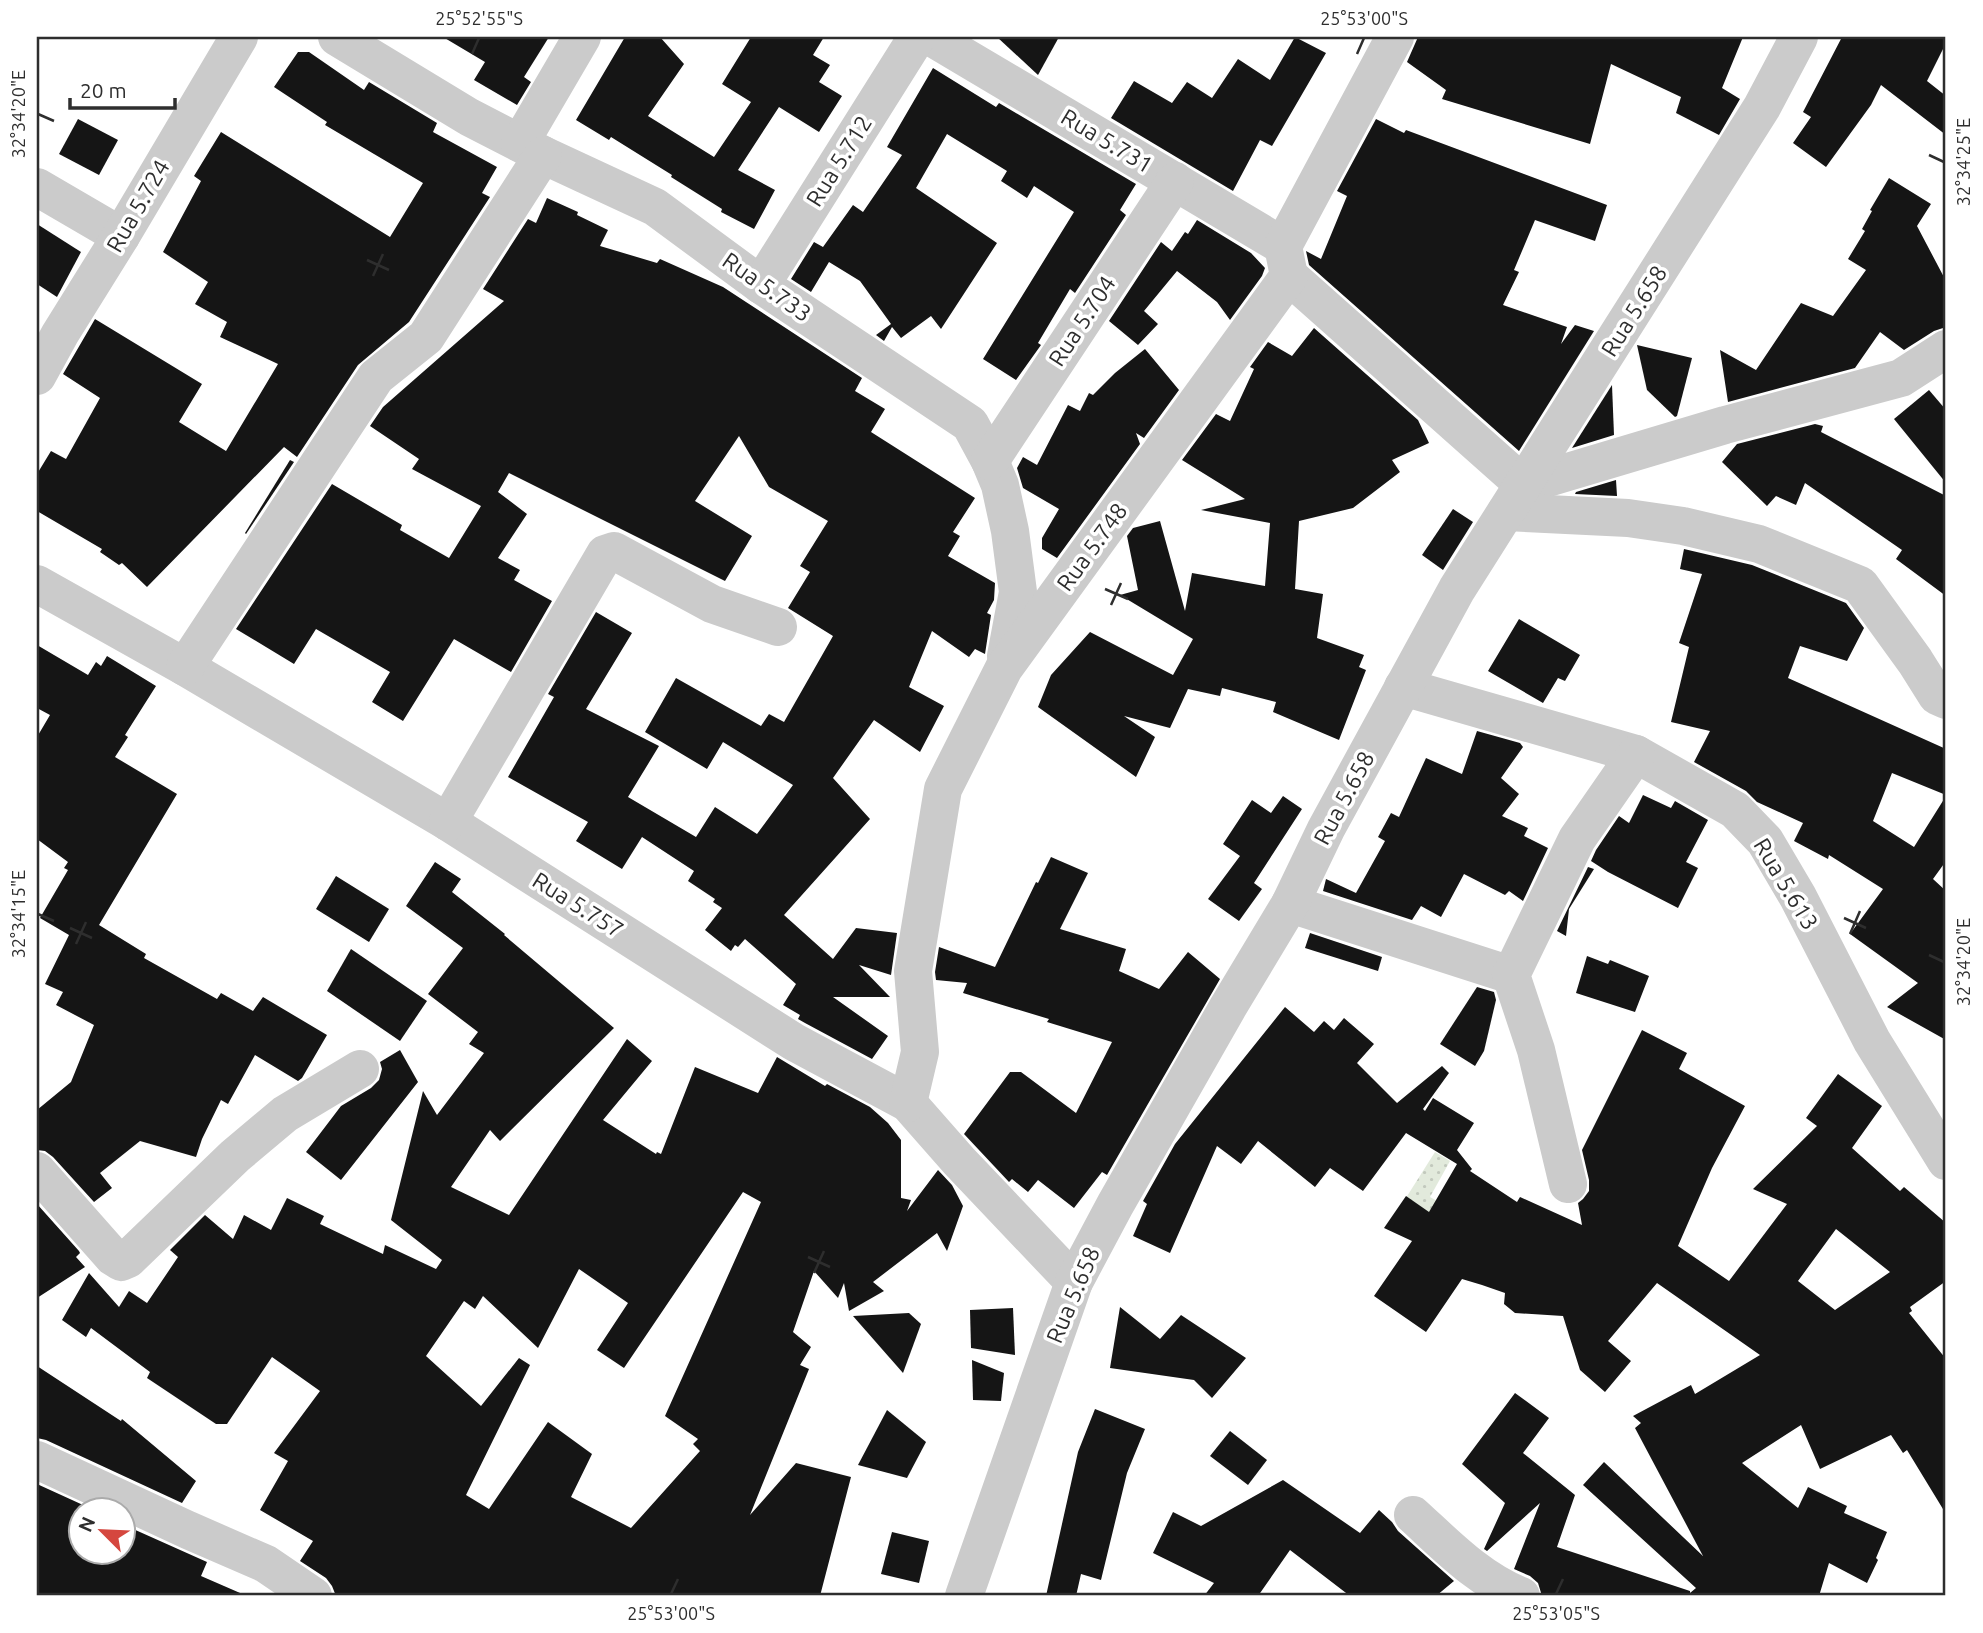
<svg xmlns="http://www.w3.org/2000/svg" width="1983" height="1633" font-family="Ubuntu,sans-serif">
	<defs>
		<pattern id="green-dots" width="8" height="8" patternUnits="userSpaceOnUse" patternTransform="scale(1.75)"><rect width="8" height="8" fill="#e2eadc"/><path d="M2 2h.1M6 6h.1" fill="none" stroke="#c2c9bd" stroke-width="1.8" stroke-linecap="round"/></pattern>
	</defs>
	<rect width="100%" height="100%" fill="#fff"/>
	<!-- green -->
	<path fill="url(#green-dots)" d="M1435 1152 1450 1161 1430 1197 1483 1227 1397 1212Z"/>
	<!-- building -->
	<g fill="#151515" fill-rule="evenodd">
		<path d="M443 37H549L524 77 531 82 517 105 474 80 485 62Z"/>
		<path d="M625 37H660L684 64 648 116 714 157 751 102 722 84 751 37H824L813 55 830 65 819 82 842 96 819 132 779 107 738 170 775 190 754 229 721 212 722 209 671 177 672 175 611 137 609 140 576 120Z"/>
		<path d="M997 37H1059L1038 75Z"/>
		<path d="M1295 37 1326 53 1272 146 1260 140 1233 191 1111 118 1134 81 1172 103 1187 82 1212 98 1238 59 1270 80Z"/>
		<path d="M1418 37H1743L1722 88 1740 99 1719 135 1676 113 1681 97 1611 64 1590 144 1442 99 1446 90 1407 62Z"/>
		<path d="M1842 37H1946V43L1927 81 1946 96V135L1881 85 1871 105 1826 167 1793 143 1811 117 1803 112Z"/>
		<path d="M298 52H309L364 90 369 82 437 123 433 132 497 167 482 193 490 197 409 322 358 365 297 457 284 447 147 587 122 563 119 565 100 552 102 549 37 511V474L51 451 66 459 100 398 63 374 95 319 202 384 179 422 226 451 278 364 220 337 227 322 195 304 208 282 163 252 201 181 194 176 221 132 390 237 423 183 325 125 327 122 274 87Z"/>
		<path d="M933 68 996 107 999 103 1136 184 1120 210 1126 215 1075 293 1070 289 1038 343 1041 345 1016 380 983 359 1074 212 1034 186 1027 198 1001 181 1007 171 947 134 916 188 997 243 941 329 931 316 901 338 892 327 884 341 876 335 891 324 860 281 829 262 811 292 791 279 814 242 823 247 853 205 863 212 902 155 887 147Z"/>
		<path d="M78 119 118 140 99 175 59 154Z"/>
		<path d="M1376 119 1404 133 1406 130 1607 205 1595 241 1535 220 1514 270 1519 272 1503 305 1567 327 1561 344 1575 325 1594 331 1519 451 1309 265 1306 251 1321 259 1347 196 1337 191Z"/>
		<path d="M1889 178 1931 204 1917 226 1946 281V327L1934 331 1904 350 1880 332 1855 368 1728 402 1720 350 1756 370 1801 303 1833 316 1866 270 1848 259 1865 231 1862 229 1872 211 1870 210Z"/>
		<path d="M547 198 578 212 577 215 608 230 600 246 657 263 660 259 723 287 862 378 855 391 885 409 871 432 975 498 953 532 960 536 948 556 995 583 994 600 987 613 991 615 985 654 975 649 969 657 932 631 909 687 944 706 920 752 874 720 833 778 870 819 784 915 833 959 856 928 897 933 891 975 859 965 890 997H833L888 1036 872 1059 805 1023 798 1019 800 1015 783 1005 796 984 745 939 738 947 735 945 731 951 705 930 722 908 713 902 715 899 688 881 694 871 642 837 622 869 576 841 588 822 508 777 554 697 548 694 596 612 632 633 586 709 659 746 628 797 696 837 715 807 757 834 793 785 723 742 707 769 645 732 676 678 761 726 769 714 784 722 833 636 788 608 810 572 800 566 828 521 769 487 739 436 695 501 752 536 725 581 509 473 498 492 527 514 498 558 520 570 514 580 552 601 511 672 454 639 403 721 372 702 390 672 316 629 294 664 236 629 332 484 402 525 400 530 449 558 481 506 412 469 419 459 370 426 383 407 504 301 483 289 528 219 536 223Z"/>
		<path d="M1197 220 1251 253 1265 268 1262 276 1230 320 1217 302 1177 271 1144 311 1158 324 1138 345 1109 321 1161 242 1172 251 1185 232 1188 234Z"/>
		<path d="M37 224 81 252 57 297 37 284Z"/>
		<path d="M1314 328 1418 420 1429 443 1392 460 1400 472 1353 508 1299 521 1295 589 1323 594 1317 638 1364 655 1359 667 1366 670 1339 740 1273 712 1276 702 1222 688 1220 696 1188 689 1170 728 1124 716 1155 737 1136 777 1038 707 1051 675 1090 632 1173 675 1193 639 1120 595 1138 590 1127 536 1133 528 1160 521 1185 611 1192 573 1265 586 1270 523 1201 510 1245 499 1182 460 1216 414 1230 421 1254 369 1250 367 1268 342 1292 356Z"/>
		<path d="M1637 345 1692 358 1677 416 1675 417 1647 390Z"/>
		<path d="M1145 349 1179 390 1144 438 1136 433 1140 444 1057 558 1042 549V538L1059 509 1023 488 1017 468 1023 457 1037 465 1068 405 1080 411 1089 393 1093 395 1115 373Z"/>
		<path d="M1612 385 1614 435 1572 448Z"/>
		<path d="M1929 390 1946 410V483L1894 419Z"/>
		<path d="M1815 424 1823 426 1821 432 1946 496V596L1896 559 1902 550 1805 483 1796 505 1776 496 1767 506 1722 462 1737 444Z"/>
		<path d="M290 460 294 462 246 534 245 533Z"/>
		<path d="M1616 480 1617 496 1575 494 1576 492Z"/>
		<path d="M1453 509 1473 522 1443 570 1422 555Z"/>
		<path d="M1684 549 1752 565 1846 603 1864 628 1847 661 1800 646 1788 678 1946 749V795L1892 773 1873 821 1914 847 1946 796V861L1933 879 1946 891V1040L1887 1007 1918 983 1850 934 1883 889 1829 855 1828 859 1794 841 1803 823 1757 802 1746 791 1694 762 1710 731 1671 722 1689 647 1679 643 1702 574 1680 569Z"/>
		<path d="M1519 619 1580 655 1565 681 1558 678 1543 703 1488 671Z"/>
		<path d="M37 645 88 675 96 662 101 666 107 656 156 686 125 735 128 737 115 757 177 794 99 925 146 954 144 958 217 999 221 993 253 1011 263 997 327 1035 302 1078 298 1081 255 1055 228 1104 221 1100 202 1139 196 1157 140 1141 100 1173 112 1188 94 1202 53 1157 45 1151 37 1150V1110L71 1082 94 1025 56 1005 63 992 45 984 69 935 40 918 68 870 64 868 68 862 37 839V737L50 715 37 708Z"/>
		<path d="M1477 731 1520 743 1523 747 1501 778 1519 794 1502 816 1528 828 1524 836 1548 848 1523 901 1509 891 1505 895 1464 874 1441 917 1421 906 1412 920 1323 891 1326 879 1356 893 1385 841 1378 837 1391 813 1399 817 1426 758 1462 774Z"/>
		<path d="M1643 795 1671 808 1675 801 1708 820 1686 862 1698 868 1678 908 1608 872 1591 861 1596 850 1619 816 1629 823Z"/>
		<path d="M1283 796 1302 809 1254 883 1262 889 1239 921 1208 899 1240 856 1223 844 1252 800 1271 813Z"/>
		<path d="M1051 857 1088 873 1060 929 1126 949 1119 971 1159 989 1188 952 1220 979 1107 1175 1102 1172 1074 1208 1038 1180 1028 1192 1012 1179 1009 1182 964 1134 1010 1072H1021L1076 1113 1112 1042 1047 1022 1049 1019 963 993 967 983 936 980 935 972 939 947 995 967 1036 882 1038 883Z"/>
		<path d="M435 862 461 879 452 892 505 934 504 935 614 1028 500 1141 490 1130 451 1187 509 1215 627 1039 652 1061 603 1120 656 1154 657 1152 661 1154 695 1067 758 1093 777 1057 825 1086 827 1084 870 1107 888 1123 901 1140V1198L911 1200 907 1211 938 1170 952 1185 963 1206 947 1251 937 1233 873 1282 884 1291 849 1311 844 1283 838 1298 814 1271 793 1332 811 1347 800 1365 809 1369 750 1515 796 1463 851 1477 820 1596H336L332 1586 326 1578 300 1561 313 1541 260 1510 288 1461 274 1453 320 1391 272 1357 227 1424H216L147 1378 150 1372 91 1328 86 1337 62 1320 89 1273 119 1307 129 1291 147 1303 178 1257 170 1250 205 1215 233 1239 244 1215 271 1230 287 1198 324 1216 320 1224 383 1254 385 1245 436 1269 442 1260 391 1220 423 1091 437 1115 484 1053 469 1044 478 1032 428 994 463 948 406 906ZM743 1192 761 1202 665 1416 698 1439 693 1444 700 1451 631 1528 571 1497 592 1454 548 1422 489 1509 466 1495 530 1365 519 1358 481 1406 426 1356 464 1301 475 1309 483 1296 538 1348 579 1269 628 1303 597 1350 624 1368Z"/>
		<path d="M1588 867 1594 869 1569 909 1566 936 1557 931Z"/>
		<path d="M336 876 389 909 369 942 316 909Z"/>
		<path d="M1310 933 1382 957 1378 971 1305 948Z"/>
		<path d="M351 949 427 1001 400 1041 327 991Z"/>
		<path d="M1587 956 1608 964 1610 960 1649 976 1635 1012 1576 993Z"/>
		<path d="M1477 987 1494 992 1496 1000 1484 1051 1475 1066 1440 1044Z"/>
		<path d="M1285 1007 1314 1032 1324 1021 1334 1030 1344 1018 1374 1044 1357 1063 1397 1103 1442 1066 1449 1073 1423 1109 1425 1111 1433 1098 1474 1123 1457 1150 1472 1169 1470 1171 1517 1202 1520 1197 1582 1225 1578 1203 1583 1199 1589 1191V1180L1582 1150 1642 1030 1687 1053 1679 1069 1745 1106 1712 1168 1678 1246 1729 1281 1787 1204 1753 1189 1817 1126 1806 1118 1838 1074 1882 1106 1852 1148 1900 1191 1904 1187 1946 1223V1281L1910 1307 1912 1311 1909 1313 1946 1359V1514L1907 1450 1903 1453 1891 1435 1820 1469 1801 1425 1742 1463 1798 1508 1808 1487 1847 1506 1844 1513 1887 1532 1876 1558 1878 1560 1867 1583 1829 1563 1819 1596H1542L1538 1583 1530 1576 1514 1569 1540 1503 1487 1551 1484 1549 1505 1503 1462 1464 1515 1393 1549 1418 1523 1453 1575 1495 1557 1547 1690 1591V1593L1696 1588 1583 1485 1604 1462 1703 1556 1635 1428 1641 1423 1633 1416 1691 1385 1695 1394 1760 1355 1657 1283 1608 1341 1631 1361 1605 1392 1580 1370 1563 1316 1515 1313 1504 1304 1505 1293 1482 1285 1462 1279 1426 1332 1374 1296 1412 1241 1384 1228 1406 1196 1429 1212 1457 1164 1406 1133 1363 1191 1330 1168 1315 1187 1258 1141 1241 1164 1217 1146 1170 1253 1133 1236 1147 1204 1143 1201 1175 1144ZM1836 1229 1890 1272 1835 1310 1798 1281Z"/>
		<path d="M400 1050 418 1082 341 1180 306 1152 341 1106 371 1088 379 1080 382 1069 380 1062Z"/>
		<path d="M37 1204 79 1251 80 1253 76 1257 85 1267 37 1298Z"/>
		<path d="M1120 1307 1160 1339 1181 1315 1246 1358 1212 1398 1194 1380 1110 1368Z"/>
		<path d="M1013 1308 1015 1355 971 1348 970 1310Z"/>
		<path d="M909 1313 921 1324 903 1373 853 1316Z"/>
		<path d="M972 1360 1004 1373 1001 1401 973 1400Z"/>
		<path d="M37 1366 121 1421 122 1419 196 1481 182 1503 46 1440 37 1438Z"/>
		<path d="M1095 1409 1145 1429 1127 1473 1101 1580 1081 1574 1076 1596H1046L1078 1452Z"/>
		<path d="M887 1410 926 1442 907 1478 858 1465Z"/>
		<path d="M1230 1431 1267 1460 1248 1485 1210 1456Z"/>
		<path d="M1283 1480 1360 1533 1379 1510 1392 1522 1398 1531 1454 1581 1436 1596H1350L1290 1550 1258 1596H1204L1214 1583 1153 1553 1173 1512 1201 1526Z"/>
		<path d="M37 1484 94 1510H80V1552H122V1524L207 1562 201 1576 247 1596H37Z"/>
		<path d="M892 1532 929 1541 919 1583 881 1574Z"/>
	</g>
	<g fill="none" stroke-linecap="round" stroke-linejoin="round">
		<!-- minor -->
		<g stroke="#cbcbcb" stroke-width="38">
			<path d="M337 37 469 117 543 155 655 207 761 285 970 424 990 461 1000 485 1010 531 1018 592 1006 656"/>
			<path d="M931 37 1283 246"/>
			<path d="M520 143 582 37"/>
			<path d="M37 187 121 236"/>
			<path d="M1289 276 1524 485 1725 425 1901 378 1946 349"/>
			<path d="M761 285 917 37"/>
			<path d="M37 376 60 334 121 236 239 37"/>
			<path d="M990 461 1175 181"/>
			<path d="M1506 512 1628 518 1683 526 1759 544 1860 585 1915 661 1937 696 1946 700"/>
			<path d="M37 584 185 667 448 822 794 1042 908 1103 959 1161 1074 1282"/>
			<path d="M185 667 376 377 426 337 543 155"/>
			<path d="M1403 687 1636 754 1735 810 1765 841 1798 897 1872 1041 1946 1161"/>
			<path d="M448 822 605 554 614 551 712 604 778 627"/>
			<path d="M1290 904 1511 975"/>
			<path d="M908 1103 920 1052 913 971 943 789 1004 668 1289 276 1283 246 1395 37"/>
			<path d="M37 1171 113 1257 121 1262 128 1259 235 1156 285 1114 360 1069"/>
			<path d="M1568 1184 1536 1050 1511 975 1577 839 1636 754"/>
			<path d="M37 1460 188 1530 266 1564 313 1596"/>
			<path d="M1413 1515C1446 1545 1478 1579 1521 1596"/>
			<path d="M964 1596 1074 1282 1115 1205 1228 1007 1290 904 1326 829 1457 589 1762 107 1799 37"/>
		</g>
	</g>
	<!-- ticks -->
	<path fill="none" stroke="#2e2e2e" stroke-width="2.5" d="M472 54 479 38M1357 54 1364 38M38 114 54 121M1929 155 1944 162M367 260 389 270M373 276 383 254M1105 589 1128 599M1111 605 1121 583M38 914 54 921M1844 918 1866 928M70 928 92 938M1850 934 1860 911M76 944 86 922M1929 955 1944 962M808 1257 830 1267M814 1273 824 1251M671 1594 678 1579M1556 1594 1563 1579"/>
	<g text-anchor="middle" stroke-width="7" stroke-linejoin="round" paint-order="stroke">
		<!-- street labels -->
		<g font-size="23" fill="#2e2e2e" stroke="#fff">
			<text transform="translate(1107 141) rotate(31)" y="8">Rua 5.731</text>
			<text transform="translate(839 161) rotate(-58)" y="8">Rua 5.712</text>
			<text transform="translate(138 206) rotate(-60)" y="8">Rua 5.724</text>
			<text transform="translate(767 287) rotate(35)" y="8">Rua 5.733</text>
			<text transform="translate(1634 311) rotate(-58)" y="8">Rua 5.658</text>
			<text transform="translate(1082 321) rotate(-57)" y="8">Rua 5.704</text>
			<text transform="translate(1092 547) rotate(-54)" y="8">Rua 5.748</text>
			<text transform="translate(1344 798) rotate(-62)" y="8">Rua 5.658</text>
			<text transform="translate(1786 884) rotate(59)" y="8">Rua 5.613</text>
			<text transform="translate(578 905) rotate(32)" y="8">Rua 5.757</text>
			<text transform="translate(1073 1295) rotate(-67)" y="8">Rua 5.658</text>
		</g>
	</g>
	<!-- border -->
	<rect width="1983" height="1633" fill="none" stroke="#ffffff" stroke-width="77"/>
	<!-- north arrow -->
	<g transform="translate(102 1531) rotate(294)"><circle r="33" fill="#ffffff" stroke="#ababab" stroke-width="2"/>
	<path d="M0-5L12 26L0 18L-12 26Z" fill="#d5473f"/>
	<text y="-10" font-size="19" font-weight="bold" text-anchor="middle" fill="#2e2e2e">N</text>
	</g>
	<!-- scale -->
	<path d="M70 98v10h105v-10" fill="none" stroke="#2e2e2e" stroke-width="3.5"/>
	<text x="80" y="98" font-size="21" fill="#2e2e2e" stroke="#ffffff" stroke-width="5" paint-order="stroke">20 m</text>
	<rect x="38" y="38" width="1906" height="1556" fill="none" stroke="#2e2e2e" stroke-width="2.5"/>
	<g font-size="18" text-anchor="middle" fill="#2e2e2e">
		<text x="479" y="25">25°52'55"S</text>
		<text x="1364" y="25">25°53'00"S</text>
		<text transform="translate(19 114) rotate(-90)" y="6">32°34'20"E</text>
		<text transform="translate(1964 162) rotate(-90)" y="6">32°34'25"E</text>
		<text transform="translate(19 914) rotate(-90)" y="6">32°34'15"E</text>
		<text transform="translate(1964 962) rotate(-90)" y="6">32°34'20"E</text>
		<text x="671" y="1620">25°53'00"S</text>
		<text x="1556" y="1620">25°53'05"S</text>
	</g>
</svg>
